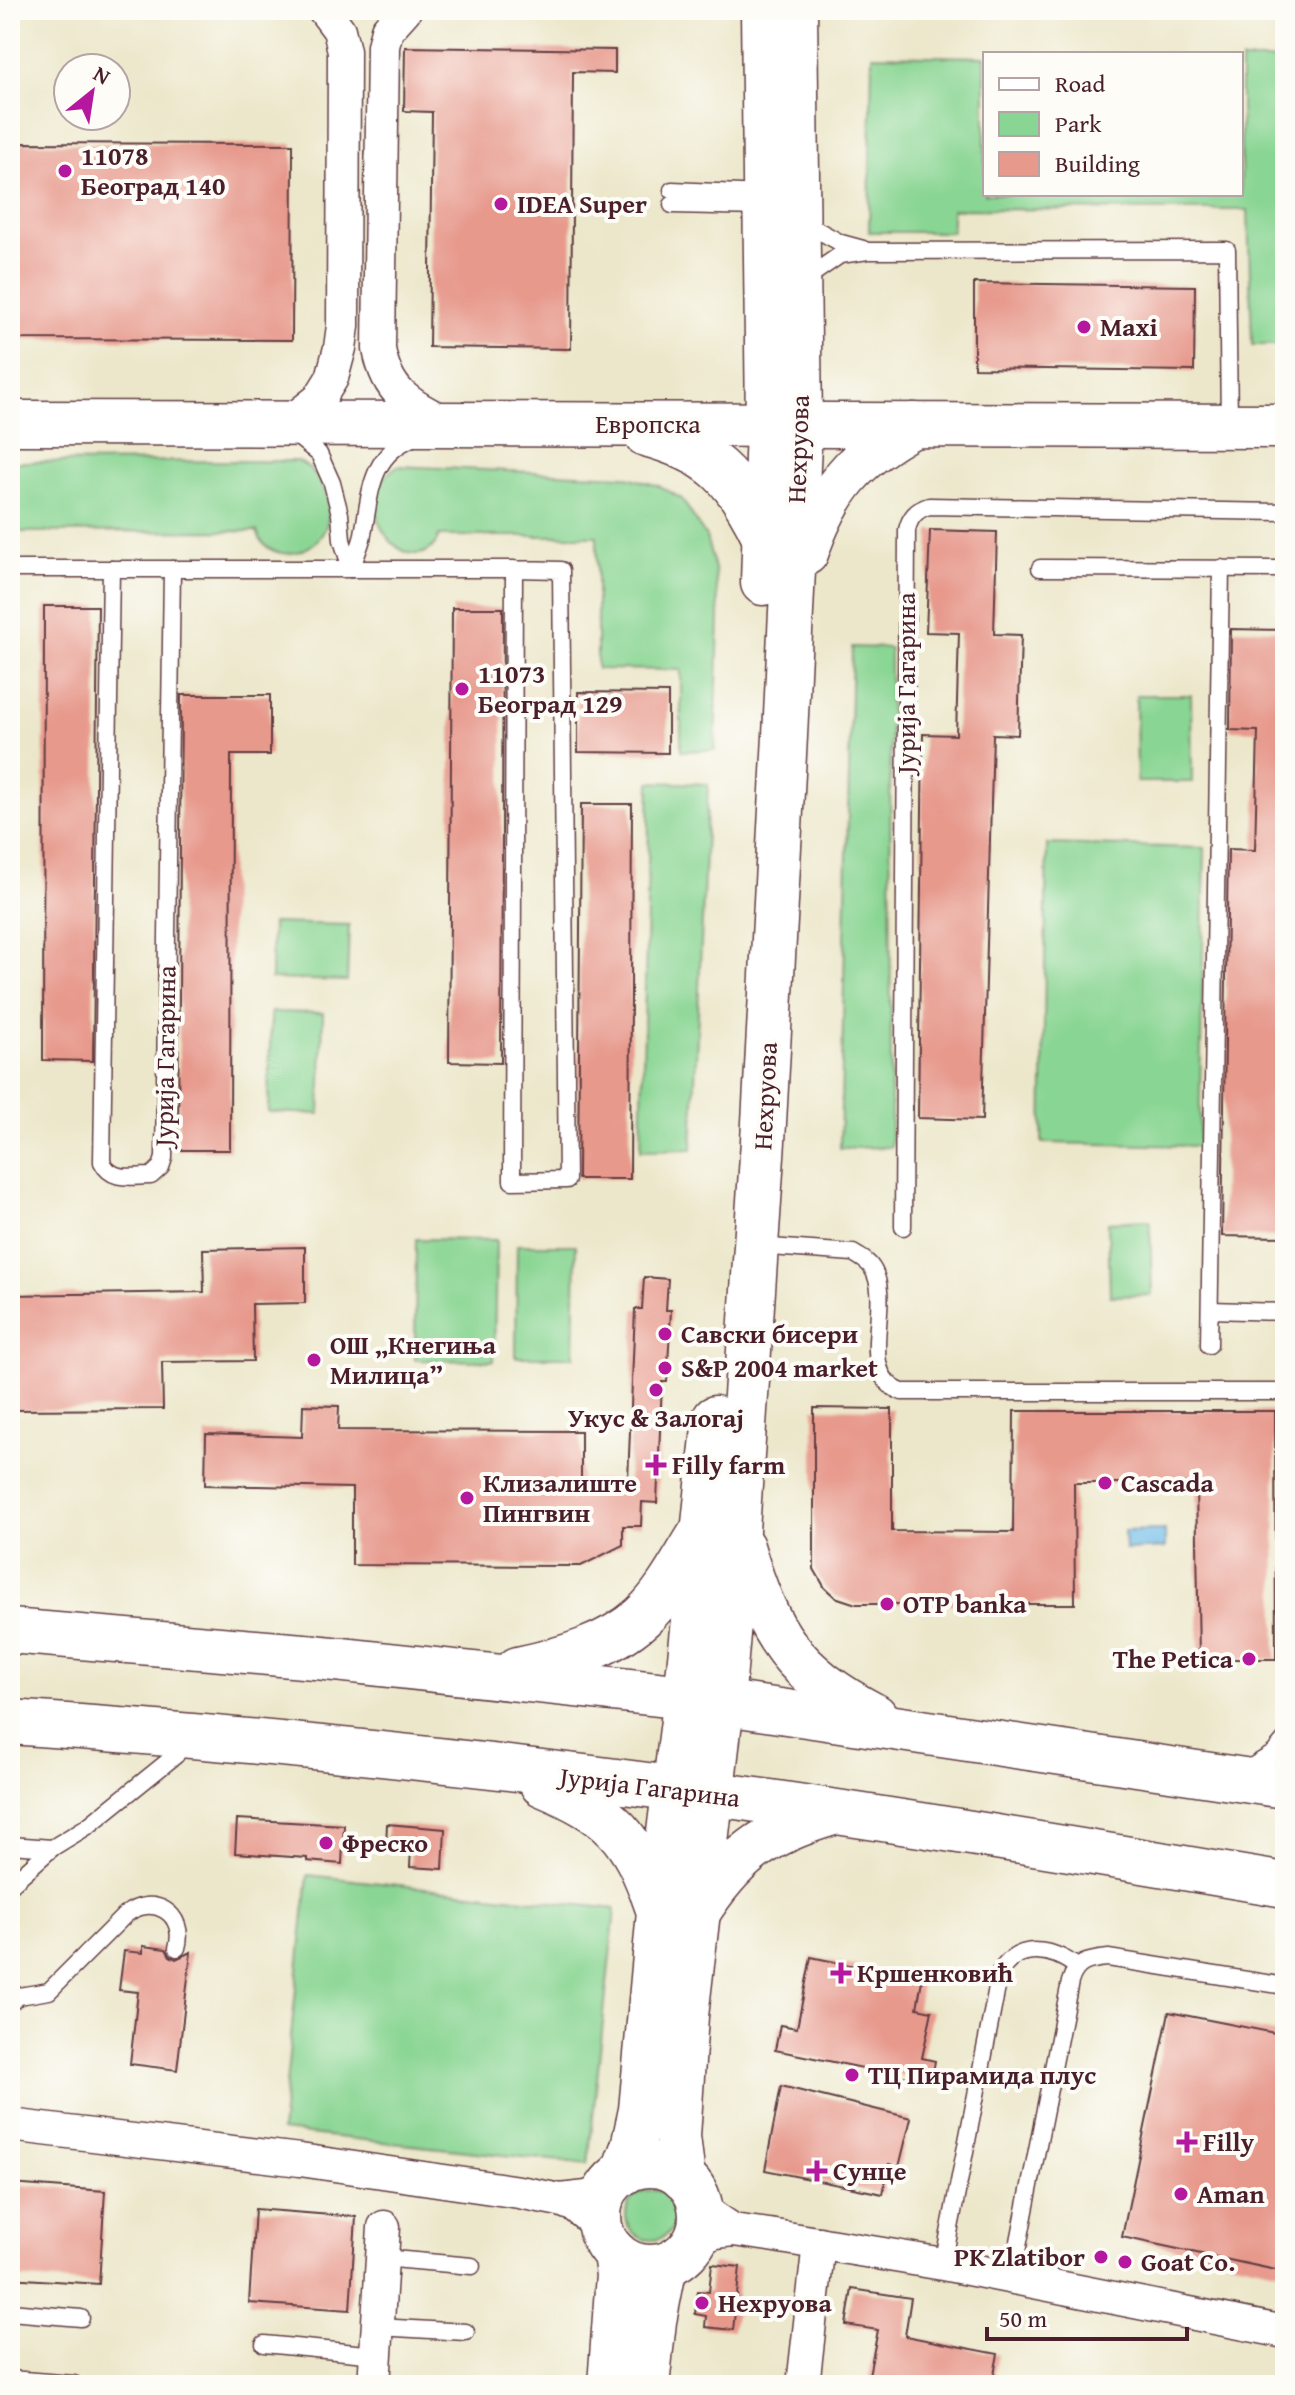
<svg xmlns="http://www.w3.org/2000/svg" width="1295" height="2395" font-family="'Gentium Book Plus',serif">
	<rect width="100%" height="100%" fill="#fdfcf7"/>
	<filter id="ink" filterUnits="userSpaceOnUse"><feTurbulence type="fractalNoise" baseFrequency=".0125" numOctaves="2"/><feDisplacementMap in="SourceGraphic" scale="16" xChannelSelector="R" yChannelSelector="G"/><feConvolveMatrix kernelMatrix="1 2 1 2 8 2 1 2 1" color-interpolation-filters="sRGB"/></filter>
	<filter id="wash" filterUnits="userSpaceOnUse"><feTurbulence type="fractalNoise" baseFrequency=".006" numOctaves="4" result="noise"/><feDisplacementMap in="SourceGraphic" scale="32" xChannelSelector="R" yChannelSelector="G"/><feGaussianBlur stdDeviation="1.8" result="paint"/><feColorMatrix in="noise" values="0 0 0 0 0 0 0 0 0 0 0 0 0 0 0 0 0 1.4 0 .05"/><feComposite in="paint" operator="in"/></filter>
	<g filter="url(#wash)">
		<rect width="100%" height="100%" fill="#ece7ca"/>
		<!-- green -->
		<g fill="#89d593" stroke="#6a7a5f" stroke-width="2">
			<path d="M872 55 985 57V194H1241V60H1285V345H1252L1248 210 952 209V232H869Z"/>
			<path d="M297 461C312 468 319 478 325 493 346 550 269 575 257 531L10 532V462Z"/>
			<path d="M397 466 624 476 659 486 682 499 706 537 715 569 719 616 715 750 681 751V670L597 669V536H439C417 590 338 509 397 466Z"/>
			<path d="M852 647 890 648 891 1147 840 1148Z"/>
			<path d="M1136 695H1191L1192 782H1137Z"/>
			<path d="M650 782 708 784 692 1149 641 1150Z"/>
			<path d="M1047 844 1205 848 1199 1146 1042 1143Z"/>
			<path d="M272 923 349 925 347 981 271 979Z"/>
			<path d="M271 1012 323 1013 320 1114 268 1112Z"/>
			<path d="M1150 1220 1152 1295 1110 1296 1108 1222Z"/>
			<path d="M416 1239 496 1240 494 1361 415 1360Z"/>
			<path d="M517 1245H576L574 1357H516Z"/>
			<path d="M308 1875 615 1909 588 2164 281 2131Z"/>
			<circle cx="651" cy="2215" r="25"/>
		</g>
		<!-- water -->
		<path fill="#6fbde9" stroke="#5c6e8a" stroke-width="2" d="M1165 1530V1548L1125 1550 1124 1531Z"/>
		<g id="blocks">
			<!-- building -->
			<g fill="#e7998c">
				<path d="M405 47 615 50V73L573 72 571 349 429 347 432 112 404 111Z"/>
				<path d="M10 143 293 144 292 340 10 339Z"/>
				<path d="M974 283 1195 286 1194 371 974 368Z"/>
				<path d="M930 530 997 532 994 634 1021 635 1018 735 993 734 982 1120 918 1118 923 734 956 735 959 633 926 632Z"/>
				<path d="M44 606H98L93 1061 43 1060Z"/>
				<path d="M452 608H503L501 1063 449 1062Z"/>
				<path d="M1231 629 1285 630V1237L1222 1236 1228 849 1255 850 1258 731 1230 730Z"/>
				<path d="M578 692 668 693V753L578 752Z"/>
				<path d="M181 695H270V755H231L230 1150H178Z"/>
				<path d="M581 804H632L630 1179H578Z"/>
				<path d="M305 1247V1303L252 1304 253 1361 162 1362 163 1409 10 1410V1295L204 1292 203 1249Z"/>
				<path d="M644 1277 668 1279 666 1310H671L667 1382H662L657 1503 642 1502 641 1526H623V1545L581 1566 352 1565V1488L205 1485 206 1434 302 1437 303 1405 339 1406 338 1430 581 1431V1480H628L635 1309H642Z"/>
				<path d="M814 1408 892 1409V1531L1013 1532 1014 1411H1275L1276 1659H1199L1196 1483H1074L1075 1604H856L835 1597 825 1588 814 1569Z"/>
				<path d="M237 1819 344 1825 342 1864 307 1861V1858L235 1853Z"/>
				<path d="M387 1824 445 1829 443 1869 410 1867 411 1848 386 1846Z"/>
				<path d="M143 1946 166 1949 170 1956 176 1959 191 1952 177 2070 130 2064 138 1992 119 1990 124 1951 143 1953Z"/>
				<path d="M811 1957 922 1980 917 2008 932 2011 922 2058 935 2061 931 2082 775 2050 780 2025 797 2028Z"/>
				<path d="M1169 2012 1285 2035V2272L1122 2237Z"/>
				<path d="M781 2086 911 2118 899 2167 889 2164 883 2194 765 2170Z"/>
				<path d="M10 2184 105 2191 99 2284 10 2278Z"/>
				<path d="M255 2209 356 2217 350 2310 249 2303Z"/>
				<path d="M712 2264 740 2267 733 2330 705 2327 706 2316 695 2314 698 2291 709 2292Z"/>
				<path d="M852 2289 911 2298 905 2336 998 2354 992 2385H867L878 2330 846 2325Z"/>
			</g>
		</g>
	</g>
	<g filter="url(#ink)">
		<use href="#blocks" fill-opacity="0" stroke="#623d43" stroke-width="2"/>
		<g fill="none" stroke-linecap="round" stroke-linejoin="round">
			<defs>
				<g id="lane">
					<path d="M672 190 763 194"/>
					<path d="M672 205 762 207"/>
					<path d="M801 221 841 243 863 249"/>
					<path d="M804 280 840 255 868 251 1227 250 1229 424"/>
					<path d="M293 433 319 454 332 483 340 514 342 540 351 569"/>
					<path d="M1040 568 1285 569"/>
					<path d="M10 569H514L561 570 567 1180 512 1181 514 569"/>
					<path d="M111 569 102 1162C112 1182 131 1176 151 1176L161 1167 164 1158 172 569"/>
					<path d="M351 569C355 559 359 549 362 539 371 498 367 455 415 437"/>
					<path d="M903 1227 907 530C910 517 916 510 929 506L1285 512"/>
					<path d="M757 1246 853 1253C860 1257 868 1261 872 1268 895 1303 853 1373 902 1392H1285"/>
					<path d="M1210 1310 1285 1312"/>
					<path d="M1209 1345 1221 568"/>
					<path d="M1246 1770 1274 1753 1285 1740"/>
					<path d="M10 1845 52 1848"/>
					<path d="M10 1885 52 1848 88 1826 176 1755 181 1737"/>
					<path d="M10 2003 19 1996 49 1991 125 1915C152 1893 187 1913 177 1948"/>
					<path d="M382 2258 472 2266"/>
					<path d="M943 2264 1000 1972C1019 1942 1052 1948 1077 1967"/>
					<path d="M1012 2277 1070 1982C1076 1961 1089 1960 1108 1958L1285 1986"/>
					<path d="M10 2312 81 2318"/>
					<path d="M378 2327 466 2332"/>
					<path d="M264 2344 376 2355"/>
					<path d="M10 2379 74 2384"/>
				</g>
				<g id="street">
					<path d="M405 10 387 30 383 46 379 349C387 393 409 404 446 423"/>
					<path d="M279 423 300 414 319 399 332 378 340 348 343 326 344 51 339 30 324 10"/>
					<path d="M10 2125 300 2160 519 2192 560 2200 575 2206 600 2227"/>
					<path d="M560 2200 587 2197 607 2189"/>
					<path d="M699 2203 709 2214 733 2230"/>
					<path d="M695 2240 716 2232 733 2230 769 2235 943 2264 1285 2332"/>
					<path d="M374 2385 384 2227"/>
					<path d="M803 2385 819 2243"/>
				</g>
				<g id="secondary">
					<path d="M10 423 1285 426"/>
					<path d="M646 434C712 452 735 476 764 536"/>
					<path d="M806 553C828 489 854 457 914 425"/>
					<path d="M763 583 768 425 763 10"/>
					<path d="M742 1547C768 1635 793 1673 875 1716"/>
					<path d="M10 1631 315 1657 686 1697 1285 1786"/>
					<path d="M518 1669C561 1660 609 1647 642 1617 666 1595 682 1563 699 1536"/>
					<path d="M10 1722C233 1737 457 1760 679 1789 881 1817 1083 1851 1285 1885"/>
					<path d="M542 1784C612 1814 632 1834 657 1906"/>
					<path d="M697 1914C733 1857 765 1833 830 1814"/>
					<circle cx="650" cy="2216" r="51"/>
					<path d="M623 2173 633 2147 641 2110 659 1912 686 1697 715 1418"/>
					<path d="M683 2178 678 2136 686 2016 722 1703 737 1530 763 1141 785 736 800 425 795 10"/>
					<path d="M610 2385 618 2275 615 2253"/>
					<path d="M647 2385 654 2321 665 2265"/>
				</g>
			</defs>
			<!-- lane casing -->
			<use href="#lane" stroke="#623d43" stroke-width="19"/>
			<!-- street casing -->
			<use href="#street" stroke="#623d43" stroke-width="35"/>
			<!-- secondary casing -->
			<use href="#secondary" stroke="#623d43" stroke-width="47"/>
			<!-- lane -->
			<use href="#lane" stroke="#fff" stroke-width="16"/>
			<!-- street -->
			<use href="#street" stroke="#fff" stroke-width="32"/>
			<!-- secondary -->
			<use href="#secondary" stroke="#fff" stroke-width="44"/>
		</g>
	</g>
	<!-- markers -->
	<g fill="#b5179e" stroke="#fdfcf7" stroke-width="3">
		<circle cx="65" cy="171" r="8"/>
		<circle cx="501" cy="204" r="8"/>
		<circle cx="1084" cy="327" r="8"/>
		<circle cx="462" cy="689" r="8"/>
		<circle cx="665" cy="1334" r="8"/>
		<circle cx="314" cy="1360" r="8"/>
		<circle cx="665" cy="1368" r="8"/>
		<circle cx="656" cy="1390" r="8"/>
		<path d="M652 1453h8v8h8v8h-8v8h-8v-8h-8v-8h8z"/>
		<circle cx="1105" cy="1483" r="8"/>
		<circle cx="467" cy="1498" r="8"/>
		<circle cx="887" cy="1604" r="8"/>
		<circle cx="1249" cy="1659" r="8"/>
		<circle cx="326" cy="1843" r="8"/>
		<path d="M837 1961h8v8h8v8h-8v8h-8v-8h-8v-8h8z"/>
		<circle cx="852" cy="2075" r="8"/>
		<path d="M1183 2130h8v8h8v8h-8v8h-8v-8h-8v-8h8z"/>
		<path d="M813 2159h8v8h8v8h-8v8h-8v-8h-8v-8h8z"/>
		<circle cx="1181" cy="2194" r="8"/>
		<circle cx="1101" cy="2257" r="8"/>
		<circle cx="1125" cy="2262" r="8"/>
		<circle cx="702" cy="2303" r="8"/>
	</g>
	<g text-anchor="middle" stroke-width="8" stroke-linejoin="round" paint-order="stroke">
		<!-- poi labels -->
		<g font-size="26" font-weight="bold" fill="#4a1f2b" stroke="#fdfcf7" text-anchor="start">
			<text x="81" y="165">11078<tspan x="81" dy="30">Београд 140</tspan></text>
			<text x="517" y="213">IDEA Super</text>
			<text x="1100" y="336">Maxi</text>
			<text x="478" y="683">11073<tspan x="478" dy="30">Београд 129</tspan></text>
			<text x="681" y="1343">Савски бисери</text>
			<text x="330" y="1354">ОШ „Кнегиња<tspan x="330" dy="30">Милица”</tspan></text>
			<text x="681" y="1377">S&amp;P 2004 market</text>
			<text x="656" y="1427" text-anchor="middle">Укус &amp; Залогај</text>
			<text x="672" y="1474">Filly farm</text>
			<text x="483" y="1492">Клизалиште<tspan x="483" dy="30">Пингвин</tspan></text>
			<text x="1121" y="1492">Cascada</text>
			<text x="903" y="1613">OTP banka</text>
			<text x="1233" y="1668" text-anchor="end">The Petica</text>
			<text x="342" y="1852">Фреско</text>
			<text x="857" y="1982">Кршенковић</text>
			<text x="868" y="2084">ТЦ Пирамида плус</text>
			<text x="1203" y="2151">Filly</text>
			<text x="833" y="2180">Сунце</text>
			<text x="1197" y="2203">Aman</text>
			<text x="1085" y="2266" text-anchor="end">PK Zlatibor</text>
			<text x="1141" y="2271">Goat Co.</text>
			<text x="718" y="2312">Нехруова</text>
		</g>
		<!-- street labels -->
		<g font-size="26" fill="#4a1f2b" stroke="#fdfcf7">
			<text x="648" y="433">Европска</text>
			<text transform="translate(798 449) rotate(-88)" y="9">Нехруова</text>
			<text transform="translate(906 683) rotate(-90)" y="9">Јурија Гагарина</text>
			<text transform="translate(165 1056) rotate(-89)" y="9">Јурија Гагарина</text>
			<text transform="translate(765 1096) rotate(-87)" y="9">Нехруова</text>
			<text transform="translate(650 1787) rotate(7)" y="9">Јурија Гагарина</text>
		</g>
	</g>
	<!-- margin -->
	<rect width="1295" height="2395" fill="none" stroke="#fdfcf7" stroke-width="40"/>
	<!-- legend -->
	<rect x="983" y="52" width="260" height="144" fill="#fdfcf7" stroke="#b5a4a5" stroke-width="2"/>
	<rect x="999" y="78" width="40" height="12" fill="#ffffff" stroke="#b5a4a5" stroke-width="2"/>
	<text x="1055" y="92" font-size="24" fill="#4a1f2b">Road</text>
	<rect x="999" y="112" width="40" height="24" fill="#89d593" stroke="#b5a4a5" stroke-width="2"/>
	<text x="1055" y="132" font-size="24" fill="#4a1f2b">Park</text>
	<rect x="999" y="152" width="40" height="24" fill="#e7998c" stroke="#b5a4a5" stroke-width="2"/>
	<text x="1055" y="172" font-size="24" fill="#4a1f2b">Building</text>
	<!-- north arrow -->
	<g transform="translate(92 92) rotate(30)"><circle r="38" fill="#fdfcf7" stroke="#b5a4a5" stroke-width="2"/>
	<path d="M0-6L14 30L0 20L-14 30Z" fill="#b5179e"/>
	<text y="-12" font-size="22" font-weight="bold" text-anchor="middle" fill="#4a1f2b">N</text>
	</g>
	<!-- scale -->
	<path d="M987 2327v12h200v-12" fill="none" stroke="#4a1f2b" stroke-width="4"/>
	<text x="999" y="2327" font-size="24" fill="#4a1f2b" stroke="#fdfcf7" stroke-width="6" paint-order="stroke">50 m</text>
</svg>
